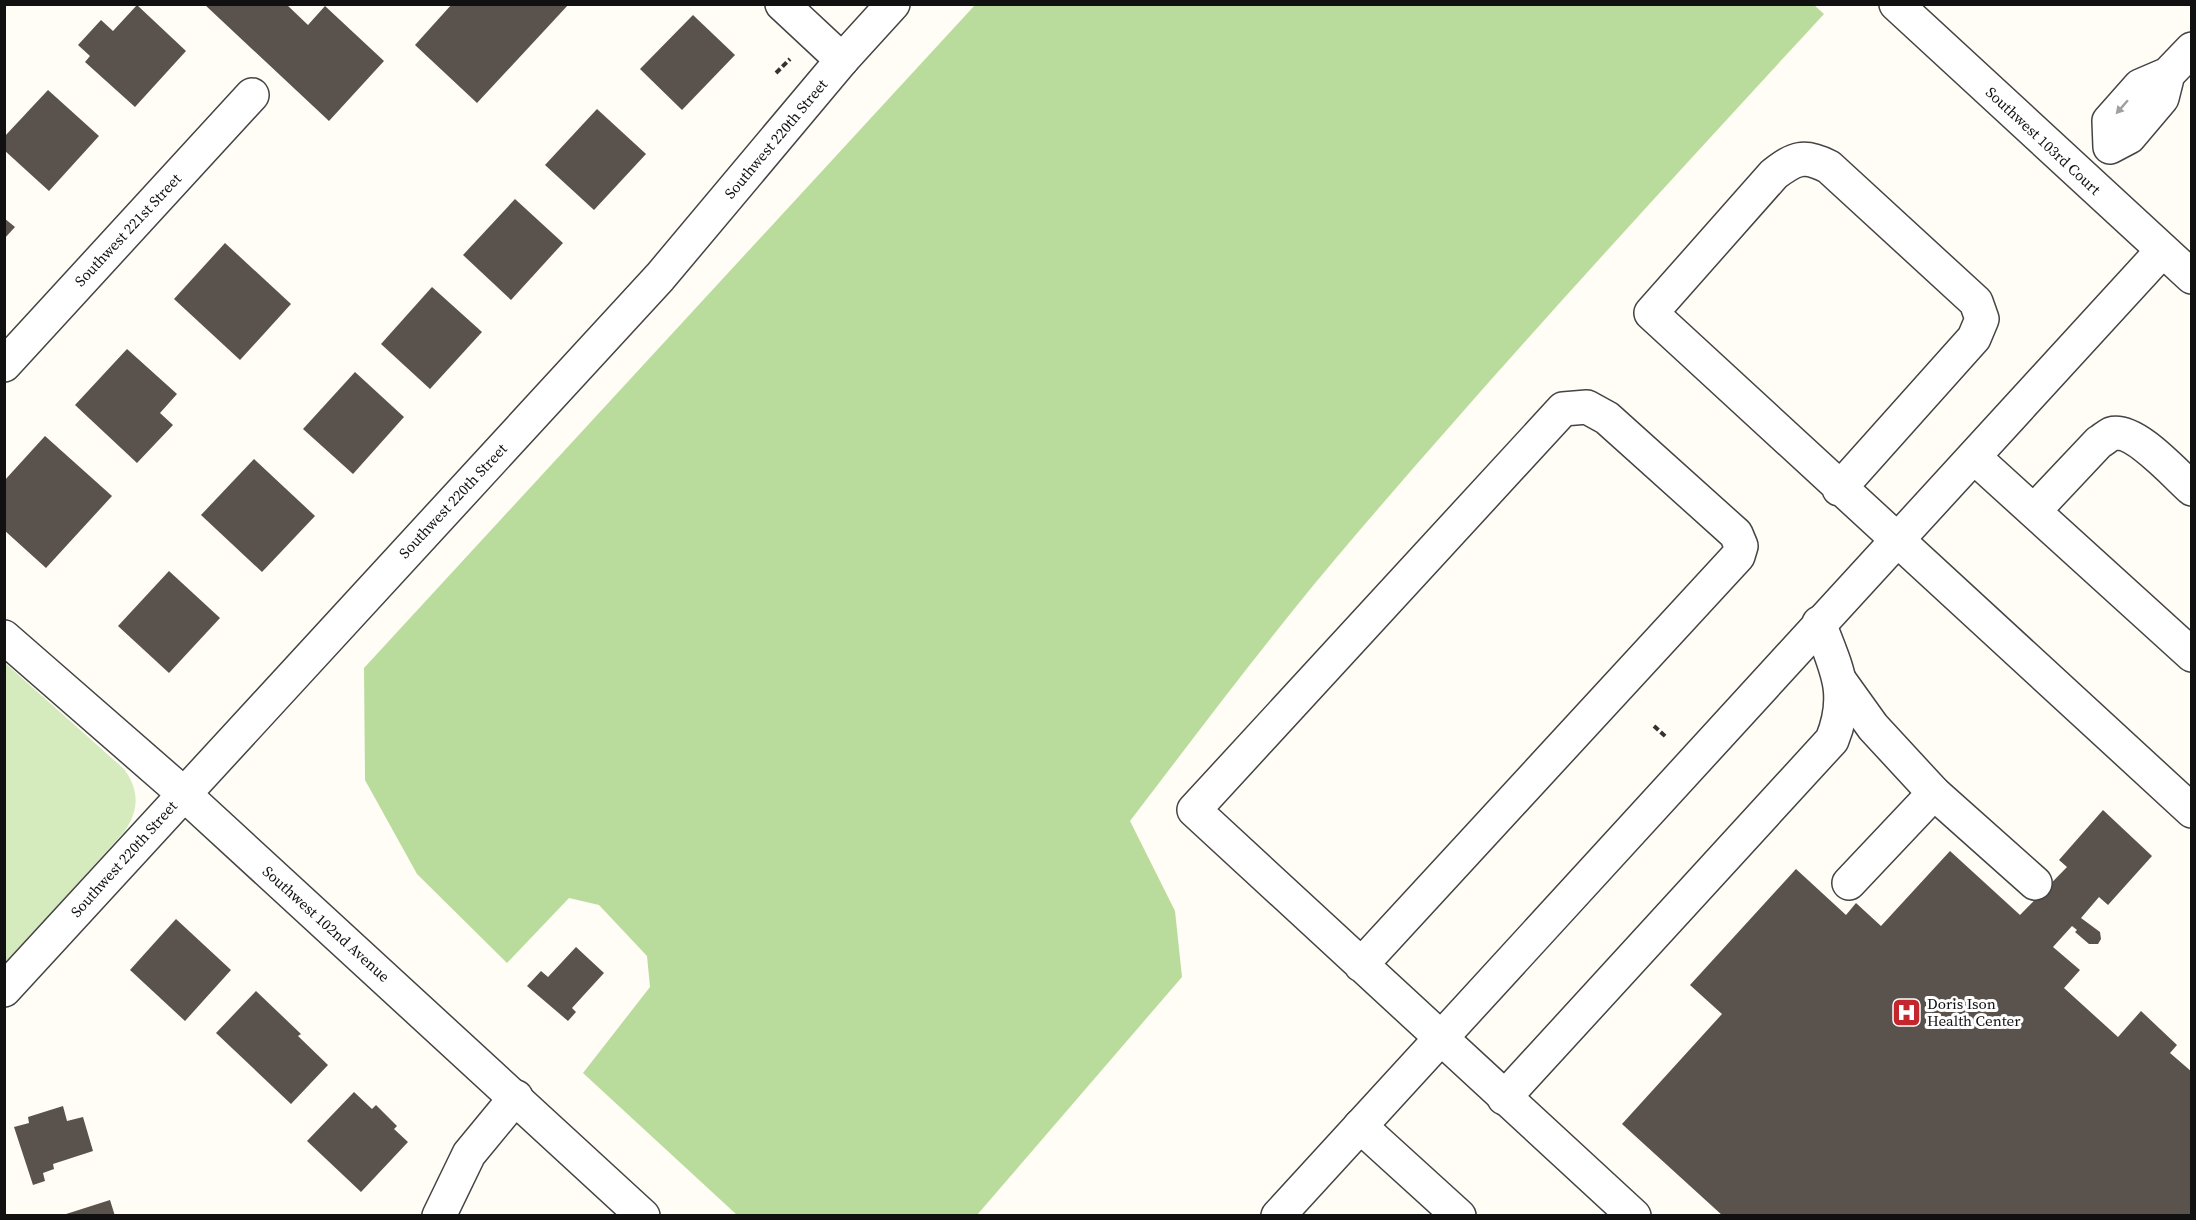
<svg xmlns="http://www.w3.org/2000/svg" width="2196" height="1220" font-family="'Source Serif 4',serif">
	<rect width="100%" height="100%" fill="#fffdf5"/>
	<!-- green -->
	<path fill="#d5ebbd" d="M5 663 124 769C140 791 139 811 124 832L5 964Z"/>
	<!-- forest -->
	<path fill="#b9dc9c" d="M1814 5 1824 14C1667 184 1510 355 1359 531 1279 624 1205 723 1130 821L1175 911 1182 977 977 1215H737L583 1073 650 987 647 956 599 905 569 898 507 963 417 874 365 780 364 668 975 5Z"/>
	<!-- building -->
	<g fill="#5a524d">
		<path d="M204 4H286L308 25 325 6 384 61 329 121Z"/>
		<path d="M452 4H569L477 103 415 45Z"/>
		<path d="M137 5 186 51 135 107 85 62 90 56 78 45 101 20 113 31Z"/>
		<path d="M693 15 735 55 682 110 640 69Z"/>
		<path d="M48 90 99 136 49 191 4 150V137Z"/>
		<path d="M597 109 646 154 594 210 545 165Z"/>
		<path d="M515 199 563 243 511 300 463 255Z"/>
		<path d="M4 218 15 227 4 239Z"/>
		<path d="M225 243 291 304 240 360 174 299Z"/>
		<path d="M432 287 482 332 430 389 381 344Z"/>
		<path d="M127 349 177 394 160 413 173 425 137 463 75 405Z"/>
		<path d="M355 372 404 417 353 474 303 429Z"/>
		<path d="M45 436 112 496 46 568 4 530V481Z"/>
		<path d="M254 459 315 516 262 572 201 515Z"/>
		<path d="M169 571 220 618 169 673 118 626Z"/>
		<path d="M2103 810 2152 856 2108 905 2099 897 2081 918 2100 932 2101 939 2098 944H2089L2075 932 2077 930 2072 926 2053 947 2080 970 2064 988 2118 1037 2141 1011 2177 1045 2170 1053 2192 1072V1216H1723L1622 1124 1722 1014 1690 985 1796 869 1846 915 1856 903 1881 926 1950 851 2020 915 2067 867 2059 860Z"/>
		<path d="M176 919 231 970 185 1021 130 970Z"/>
		<path d="M576 947 604 973 572 1008 576 1012 568 1021 527 986 541 971 548 977Z"/>
		<path d="M256 991 301 1034 298 1036 328 1065 291 1104 216 1033Z"/>
		<path d="M354 1092 372 1109 376 1105 397 1126 394 1129 408 1142 361 1192 307 1141Z"/>
		<path d="M63 1106 67 1121 83 1117 93 1151 53 1164 54 1169 43 1173 45 1181 33 1185 14 1127 29 1123 28 1117Z"/>
		<path d="M110 1200 115 1216H63V1215Z"/>
	</g>
	<g fill="none" stroke-linecap="round" stroke-linejoin="round">
		<defs>
			<g id="minor">
				<path d="M782 4 842 60"/>
				<path d="M1896 4 2192 277"/>
				<path d="M2168 74 2162 98 2129 137 2110 147 2109 121 2140 86 2168 74 2192 49"/>
				<path d="M4 365 252 95"/>
				<path d="M1974 457 2192 655"/>
				<path d="M1839 489 1974 338 1982 319 1976 302 1829 167C1804 154 1795 158 1774 174L1651 313 2192 811"/>
				<path d="M2034 511 2099 442C2103 440 2107 436 2111 434 2134 427 2175 474 2192 489"/>
				<path d="M4 637 184 794 643 1216"/>
				<path d="M1840 681 1873 727 1934 793 2035 883"/>
				<path d="M1849 883 1934 793"/>
				<path d="M1361 965 1738 556 1741 546 1736 534 1607 418 1587 407 1563 409 1194 810C1340 946 1487 1081 1634 1216"/>
				<path d="M4 990 660 277 842 60 893 4"/>
				<path d="M1504 1098 1832 740C1851 693 1836 668 1819 623"/>
				<path d="M1360 1126 1459 1216"/>
				<path d="M439 1216 469 1154 516 1097"/>
				<path d="M1278 1216 2162 251"/>
			</g>
		</defs>
		<!-- minor casing -->
		<use href="#minor" stroke="#444" stroke-width="36"/>
		<!-- path -->
		<g stroke="#333" stroke-width="4" stroke-dasharray="6 3" stroke-linecap="butt">
			<path d="M776 73 790 59"/>
			<path d="M1654 726 1666 737"/>
		</g>
		<!-- minor -->
		<use href="#minor" stroke="#fff" stroke-width="33"/>
	</g>
	<!-- one-way arrows -->
	<defs><path id="oneway-solid" d="M-6-.8H1V-3.2L6.5 0L1 3.2V.8H-6Z" transform="scale(1.5)"/></defs>
	<use fill="#a0a0a0" href="#oneway-solid" transform="translate(2122 107) rotate(131)"/>
	<!-- icons -->
	<defs>
		<symbol id="hospital-square" viewBox="-11 -11 22 22"><rect x="-9" y="-9" width="18" height="18" rx="4" fill="#c4262e" stroke="#fff"/><path d="M-5-5h3v3.5h4V-5h3V5h-3V1.5h-4V5h-3Z" fill="#fff"/></symbol>
	</defs>
	<g fill-rule="evenodd">
		<use href="#hospital-square" x="1890" y="996" width="33" height="33"/>
	</g>
	<g text-anchor="middle" stroke-width="6" stroke-linejoin="round" paint-order="stroke">
		<!-- street labels -->
		<g font-size="15" fill="#111" stroke="#fff">
			<text transform="translate(776 139) rotate(-50)" y="5">Southwest 220th Street</text>
			<text transform="translate(2043 141) rotate(43)" y="5">Southwest 103rd Court</text>
			<text transform="translate(128 230) rotate(-47)" y="5">Southwest 221st Street</text>
			<text transform="translate(453 501) rotate(-47)" y="5">Southwest 220th Street</text>
			<text transform="translate(124 859) rotate(-48)" y="5">Southwest 220th Street</text>
			<text transform="translate(326 924) rotate(42)" y="5">Southwest 102nd Avenue</text>
		</g>
		<!-- poi labels -->
		<g font-size="15" fill="#111" stroke="#fff" text-anchor="start">
			<text x="1927" y="1009">Doris Ison<tspan x="1927" dy="17">Health Center</tspan></text>
		</g>
	</g>
	<!-- border -->
	<rect width="2196" height="1220" fill="none" stroke="#111111" stroke-width="12"/>
</svg>
